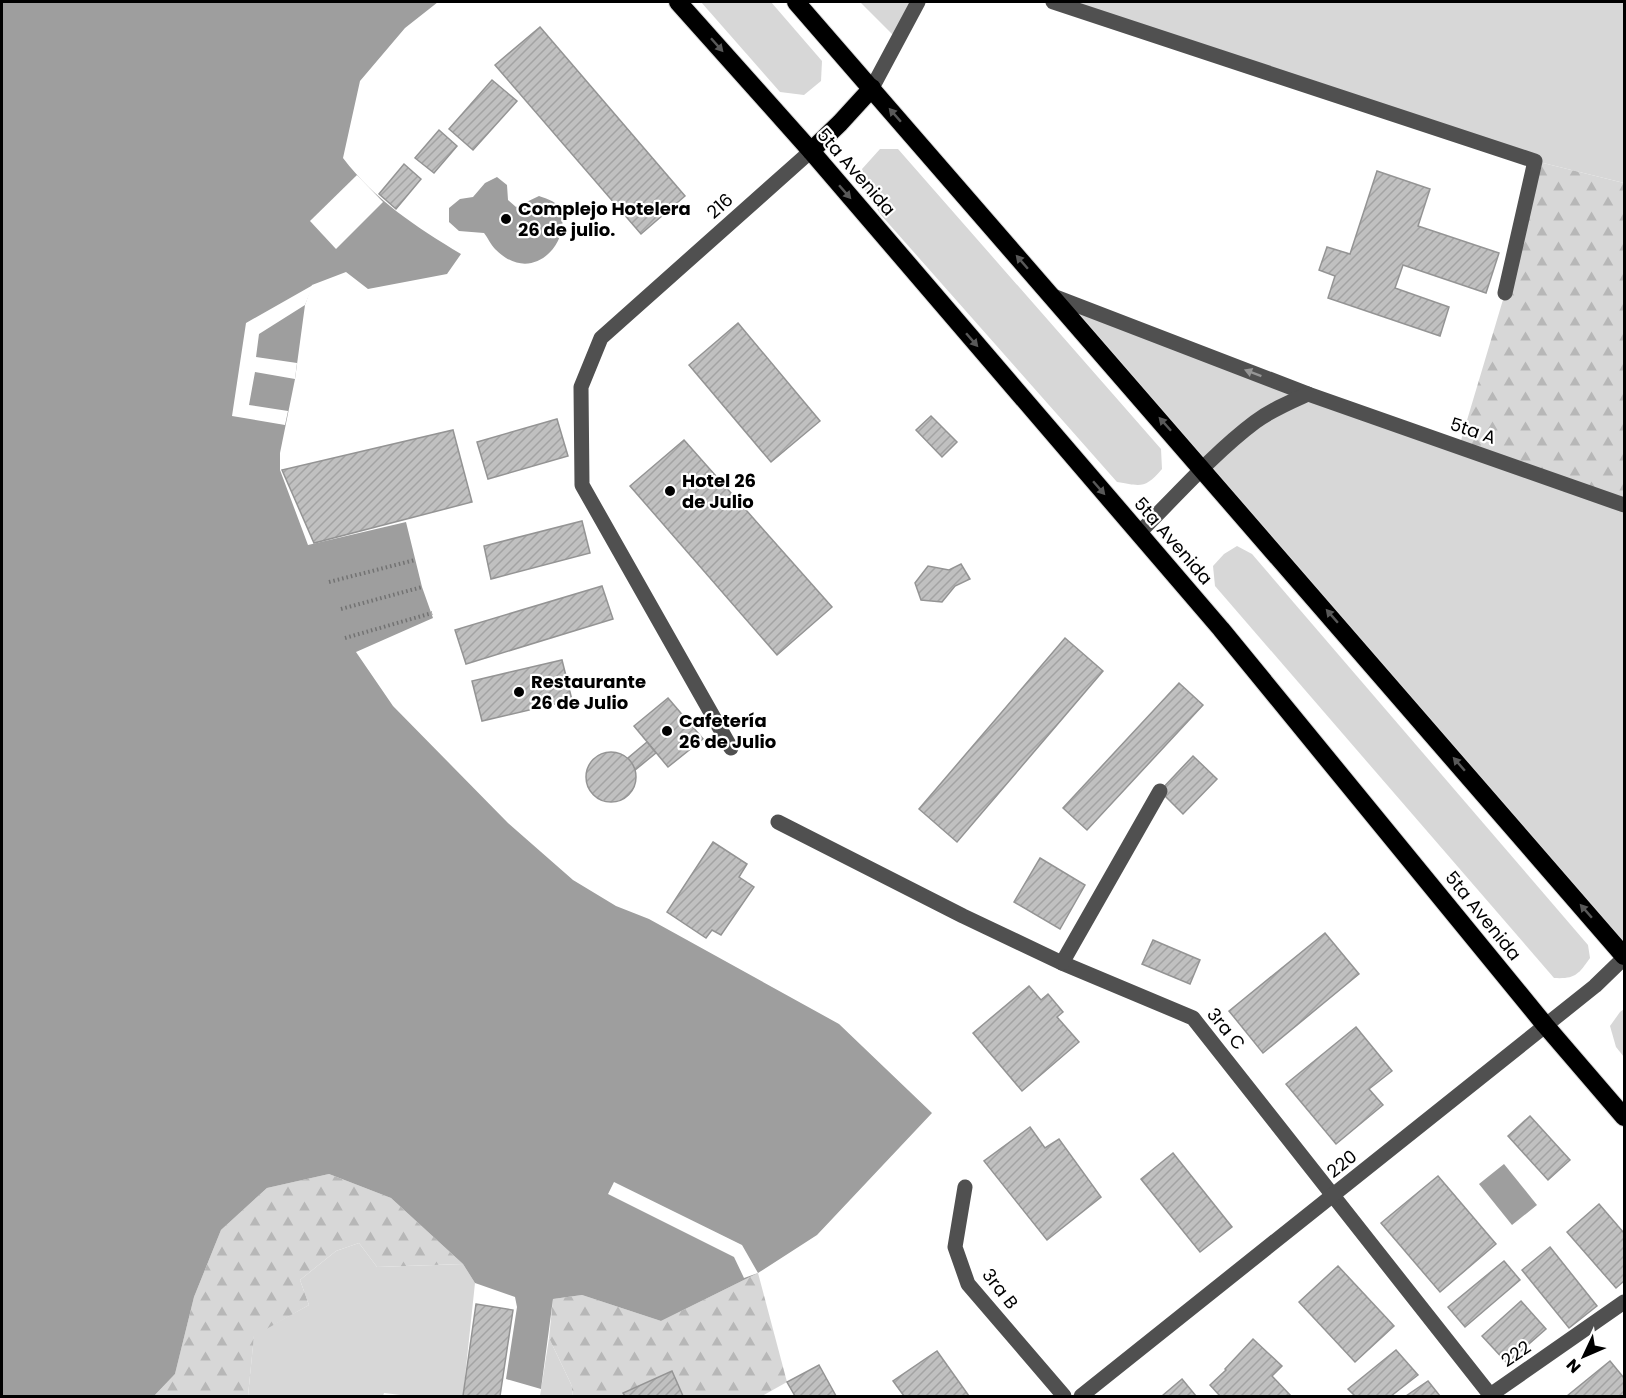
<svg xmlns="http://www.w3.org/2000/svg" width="1626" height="1398" font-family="Poppins,sans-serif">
	<defs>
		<pattern id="forest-firs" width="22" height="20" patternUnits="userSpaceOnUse" patternTransform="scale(1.5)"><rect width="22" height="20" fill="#d7d7d7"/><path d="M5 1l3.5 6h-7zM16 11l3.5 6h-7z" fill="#b7b7b7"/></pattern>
		<pattern id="building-hatch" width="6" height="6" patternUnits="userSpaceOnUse" patternTransform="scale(1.5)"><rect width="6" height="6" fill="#c0c0c0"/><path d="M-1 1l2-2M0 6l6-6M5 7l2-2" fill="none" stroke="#a3a3a3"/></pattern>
	</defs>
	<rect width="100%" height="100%" fill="#fff"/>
	<!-- green -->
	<g fill="#d7d7d7">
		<path d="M701 2H771L822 61 821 81 804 95 780 92Z"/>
		<path d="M860 2H918L897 39Z"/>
		<path d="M1053 2H1624V183L1535 161Z"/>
		<path d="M880 149H898L1161 449 1162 469C1145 489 1141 486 1117 482L881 215 865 190 862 169Z"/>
		<path d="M1050 294 1624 505V956Z"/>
		<path d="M1237 546 1252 554 1588 945 1590 958C1578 975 1575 979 1554 978L1215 586 1213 566 1224 554Z"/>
		<path d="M1624 1009V1057L1616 1047 1610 1026 1620 1012Z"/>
		<path d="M359 1243 377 1267 463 1264 475 1283 463 1396H409L384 1393 383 1396H248L254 1335 309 1305 300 1280 336 1251Z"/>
		<path d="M549 1338 571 1384 573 1396H540Z"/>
	</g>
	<!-- forest -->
	<g fill="url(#forest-firs)">
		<path d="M1535 161 1624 183V505L1459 447 1505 293Z"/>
		<path d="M329 1174 391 1198 463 1264 377 1267 359 1243 336 1251 300 1280 309 1305 254 1336 248 1396H154L175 1374 194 1297 221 1230 267 1188Z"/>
		<path d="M758 1273 787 1382 762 1396H573L571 1384 549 1338 553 1299 582 1295 661 1321Z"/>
	</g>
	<!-- water -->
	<g fill="#9e9e9e">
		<path d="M2 2H438L405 28 360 81 343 158C375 200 416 227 461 254L447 274 368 289 346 272 312 285 305 305 295 379 280 453V470L308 545 406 522 422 587 433 618 356 652 393 706 508 823 573 880 616 906 649 919 839 1024 932 1113 817 1235 758 1273 661 1321 582 1295 553 1299 541 1389 506 1379 517 1307 515 1297 475 1283 463 1264 391 1198 329 1174 267 1188 221 1230 194 1297 175 1374 154 1396H2Z"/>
		<path d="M497 177 507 185 508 200 516 207 539 196C544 198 552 200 556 204 579 232 536 291 495 249 491 245 488 238 484 233L459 231 449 222V208L460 199 473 197 485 183Z"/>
		<path d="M1504 1164 1537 1205 1512 1225 1479 1184Z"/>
	</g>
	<!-- pier -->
	<g fill="#fff">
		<path d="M357 175 383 202 336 249 310 221Z"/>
		<path d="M313 285 305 305 259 334 256 357 297 363 295 379 255 372 249 405 288 411 285 425 232 416 246 323Z"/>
		<path d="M614 1182 742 1245 758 1273 744 1278 734 1257 608 1194Z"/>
	</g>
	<!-- building -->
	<g fill="url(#building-hatch)" stroke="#949494" stroke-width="1.5">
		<path d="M540 27 685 196 641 234 495 65Z"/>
		<path d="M492 80 517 101 473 150 449 129Z"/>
		<path d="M439 130 457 146 434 173 415 158Z"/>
		<path d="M404 164 421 179 396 209 379 194Z"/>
		<path d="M1377 171 1430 189 1418 226 1499 253 1486 293 1403 265 1395 288 1449 307 1440 336 1328 298 1335 276 1319 270 1327 247 1350 254Z"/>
		<path d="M738 323 820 421 771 462 689 365Z"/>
		<path d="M931 416 957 442 942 457 916 430Z"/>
		<path d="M557 419 568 456 488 479 477 442Z"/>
		<path d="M453 430 472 502 314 543 282 470Z"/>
		<path d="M684 440 832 607 777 655 630 486Z"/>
		<path d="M582 521 590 553 491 579 484 546Z"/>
		<path d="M961 564 970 579 955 586 942 602 921 600 915 583 928 566 949 570Z"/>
		<path d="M602 586 613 619 466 664 455 630Z"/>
		<path d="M1065 638 1103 671 957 842 919 809Z"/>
		<path d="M562 660 572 700 482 721 472 681Z"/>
		<path d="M1179 683 1203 705 1087 830 1063 808Z"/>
		<path d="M668 698 703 739 668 767 634 726Z"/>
		<path d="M647 742 656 753 635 770 628 758Z"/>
		<circle cx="611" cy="777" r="25"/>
		<path d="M1193 756 1217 779 1183 814 1160 791Z"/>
		<path d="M713 842 747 864 739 877 754 887 721 935 712 930 706 938 667 912Z"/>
		<path d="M1040 858 1085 885 1060 929 1014 902Z"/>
		<path d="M1325 933 1359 974 1263 1053 1229 1011Z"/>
		<path d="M1153 940 1200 960 1190 984 1142 964Z"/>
		<path d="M1029 986 1041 1000 1048 994 1063 1012 1057 1017 1079 1042 1022 1091 973 1033Z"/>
		<path d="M1356 1027 1392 1071 1369 1089 1383 1105 1336 1144 1286 1084Z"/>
		<path d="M1530 1116 1570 1160 1548 1180 1508 1136Z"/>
		<path d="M1030 1127 1045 1148 1059 1139 1101 1197 1047 1240 984 1161Z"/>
		<path d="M1173 1153 1232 1227 1200 1252 1141 1179Z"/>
		<path d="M1438 1176 1496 1244 1440 1292 1381 1223Z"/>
		<path d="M1599 1204 1624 1233V1281L1616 1288 1567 1232Z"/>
		<path d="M1550 1247 1597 1306 1569 1328 1522 1270Z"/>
		<path d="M1504 1261 1520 1280 1465 1327 1448 1307Z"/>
		<path d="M1338 1266 1394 1326 1355 1362 1299 1302Z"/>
		<path d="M1521 1301 1546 1329 1507 1363 1482 1336Z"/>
		<path d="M476 1304 513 1310 500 1396H463Z"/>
		<path d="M1253 1339 1282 1366 1272 1376 1291 1396H1220L1210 1385 1226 1370 1225 1369Z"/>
		<path d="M1396 1350 1418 1375 1391 1396H1355L1348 1389Z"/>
		<path d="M937 1351 969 1396H904L893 1381Z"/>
		<path d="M1610 1361 1624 1378V1396H1567Z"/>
		<path d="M819 1365 836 1396H795L787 1382Z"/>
		<path d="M672 1371 683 1396H625L623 1393Z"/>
		<path d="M1182 1379 1196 1396H1162Z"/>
		<path d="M1428 1381 1440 1396H1406Z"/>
	</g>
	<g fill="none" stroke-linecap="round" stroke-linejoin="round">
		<defs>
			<g id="highway">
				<path d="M678 2 811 151 1221 629 1545 1025 1624 1117"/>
				<path d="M796 2C1074 318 1349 637 1624 956"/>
				<path d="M811 151 840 123 872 88"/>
			</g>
		</defs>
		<!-- highway casing -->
		<use href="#highway" stroke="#dbdbdb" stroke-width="20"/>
		<!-- path -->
		<g stroke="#727272" stroke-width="4" stroke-dasharray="1.5 3" stroke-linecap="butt">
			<path d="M329 582 415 560"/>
			<path d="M341 609 422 587"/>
			<path d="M345 638 432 613"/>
		</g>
		<!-- minor -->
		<g stroke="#505050" stroke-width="15">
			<path d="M1053 2 1535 161 1505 293"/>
			<path d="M872 88 918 2"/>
			<path d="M1053 296 1308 394"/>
			<path d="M1139 533C1175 497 1215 452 1255 422 1271 410 1290 402 1308 394L1624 505"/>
			<path d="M731 748 582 485 581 387 601 338 811 151"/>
			<path d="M778 822 963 916 1062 963 1193 1018 1491 1396"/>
			<path d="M1062 963 1160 791"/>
			<path d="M965 1187 955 1247 968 1284 1064 1396"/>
			<path d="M1081 1396 1595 986 1624 958"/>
			<path d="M1489 1396 1624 1302"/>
		</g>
		<!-- highway -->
		<use href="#highway" stroke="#000" stroke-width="18"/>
	</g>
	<!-- one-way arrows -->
	<defs><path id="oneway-solid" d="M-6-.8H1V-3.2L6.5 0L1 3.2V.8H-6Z" transform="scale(1.5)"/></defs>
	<g fill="#595959">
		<use href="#oneway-solid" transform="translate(717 45) rotate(48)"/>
		<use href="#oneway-solid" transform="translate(895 115) rotate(-131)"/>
		<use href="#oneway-solid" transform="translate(845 192) rotate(49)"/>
		<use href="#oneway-solid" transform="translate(1022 262) rotate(-131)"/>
		<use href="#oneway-solid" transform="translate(972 340) rotate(49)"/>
		<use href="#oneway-solid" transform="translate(1165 424) rotate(-132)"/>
		<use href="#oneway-solid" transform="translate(1099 488) rotate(49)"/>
		<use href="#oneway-solid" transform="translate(1332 616) rotate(-131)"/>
		<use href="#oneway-solid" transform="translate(1459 764) rotate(-131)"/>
		<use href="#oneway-solid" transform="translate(1586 911) rotate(-131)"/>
	</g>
	<use fill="#969696" href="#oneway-solid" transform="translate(1253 373) rotate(-159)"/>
	<!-- markers -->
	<g fill="#000" stroke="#fff" stroke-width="2">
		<circle cx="506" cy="219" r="6"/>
		<circle cx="670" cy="491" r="6"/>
		<circle cx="519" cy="692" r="6"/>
		<circle cx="667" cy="731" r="6"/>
	</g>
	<g text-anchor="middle" stroke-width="4.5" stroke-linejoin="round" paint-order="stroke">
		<!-- street labels -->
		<g font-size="18" fill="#000" stroke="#fff">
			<text transform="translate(856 172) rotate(49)" y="6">5ta Avenida</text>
			<text transform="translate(720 206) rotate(-42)" y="6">216</text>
			<text transform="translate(1473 431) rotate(19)" y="6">5ta A</text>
			<text transform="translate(1173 541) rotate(49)" y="6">5ta Avenida</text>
			<text transform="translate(1483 916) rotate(51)" y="6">5ta Avenida</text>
			<text transform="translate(1226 1029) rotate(50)" y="6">3ra C</text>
			<text transform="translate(1342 1164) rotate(-39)" y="6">220</text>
			<text transform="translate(1000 1289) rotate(52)" y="6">3ra B</text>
			<text transform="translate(1516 1354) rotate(-35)" y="6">222</text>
		</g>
		<!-- poi labels -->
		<g font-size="18" font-weight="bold" fill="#000" stroke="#fff" text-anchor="start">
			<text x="518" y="215">Complejo Hotelera<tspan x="518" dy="21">26 de julio.</tspan></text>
			<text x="682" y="487">Hotel 26<tspan x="682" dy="21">de Julio</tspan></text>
			<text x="531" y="688">Restaurante<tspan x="531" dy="21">26 de Julio</tspan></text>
			<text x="679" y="727">Cafetería<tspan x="679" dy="21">26 de Julio</tspan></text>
		</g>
	</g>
	<!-- border -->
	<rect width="1626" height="1398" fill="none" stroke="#000000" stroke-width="6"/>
	<!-- north arrow -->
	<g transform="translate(1584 1356) rotate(226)" stroke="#ffffff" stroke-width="4.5" paint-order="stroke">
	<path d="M0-4.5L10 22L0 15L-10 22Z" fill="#000000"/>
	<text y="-9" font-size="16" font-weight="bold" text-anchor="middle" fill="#000000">N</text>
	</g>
</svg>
